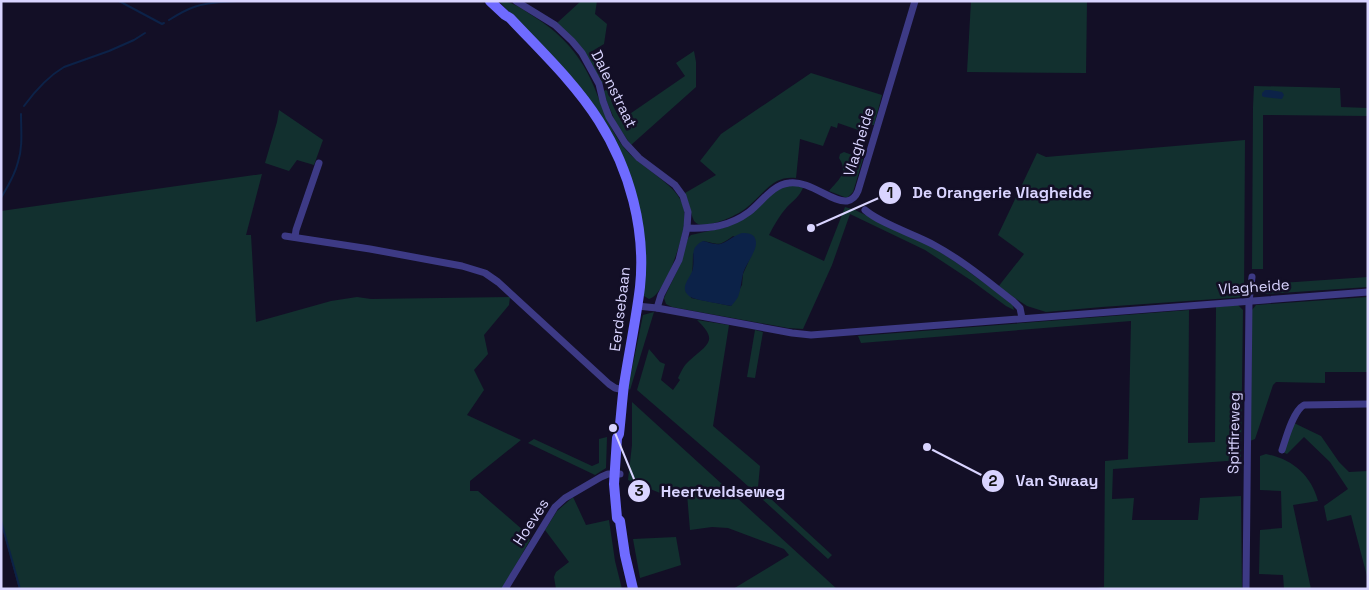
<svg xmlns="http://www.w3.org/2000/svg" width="1369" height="590" font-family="'Space Grotesk',sans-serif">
	<rect width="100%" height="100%" fill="#130f26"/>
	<!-- green -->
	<g fill="#12302f" fill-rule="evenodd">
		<path d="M499 1C512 1 522 9 533 16 558 31 579 53 591 80 602 104 609 131 627 151 641 167 675 184 682 203 685 210 685 218 684 225 682 241 665 295 649 299L644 296 643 253 621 155 530 35Z"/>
		<path d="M581 1H597L595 14 607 24 604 44 589 53 598 66 606 82 604 83H600L557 23Z"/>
		<path d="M971 1H1087L1086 73 967 72Z"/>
		<path d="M694 51 696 62V87L631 145 616 123 604 95V91L609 88C609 99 615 111 621 120L685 76 676 63Z"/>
		<path d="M811 73 882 95 874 125H863L861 131 838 123 837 128 831 126 823 146 800 139 796 178C789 177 783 178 777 181 765 188 756 201 745 209 736 216 703 231 695 222 692 219 688 200 685 193L716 175 700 161 721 134Z"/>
		<path d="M1254 86 1340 88 1341 107 1368 108V116L1263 115V269H1252L1253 107Z"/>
		<path d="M279 110 323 140 314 165 297 160 289 171 265 163 277 122Z"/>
		<path d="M1245 140 1244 297 1102 307 1046 312 1027 306 998 287 1024 254 998 235 1037 153 1046 157Z"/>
		<path d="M844 152 863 159 853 192 847 198 829 191C838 180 849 173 839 158L840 154Z"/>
		<path d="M262 174 246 235H251L256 322 331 301 357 297 371 299 510 297 509 305 484 335 488 354 474 370 484 390 467 415 521 440 470 481V491H478L524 531 530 540 502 589H19L1 523V211Z"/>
		<path d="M788 186H799L803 188C799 197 794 200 787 207 780 215 774 225 769 235L824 261 845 207 855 210 932 247 954 261 1012 303 1014 310 1006 306 972 281 925 250 850 214 832 265 803 329 788 328 672 307 666 304 664 298 678 269 688 238 691 235 727 227 777 190ZM733 236 755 247 743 274 742 285 731 306 691 298C691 283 693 269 693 254L703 241C720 244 718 247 733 236Z"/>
		<path d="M1368 277V287L1265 294V284Z"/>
		<path d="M1368 297V372H1325V383L1276 382 1273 385 1255 439 1250 441 1252 310 1256 305Z"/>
		<path d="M1238 305 1243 310 1241 460 1113 469 1112 499 1134 498 1132 520H1198L1200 498 1241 496 1242 589H1089L1104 587 1105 461 1128 459 1131 321 861 343 858 336 1189 310 1188 443 1215 442 1216 307Z"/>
		<path d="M654 312 630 390 628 388 643 315Z"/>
		<path d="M697 320 729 325 713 426 760 466 758 487 832 555 828 559 739 478 637 390 649 349 660 362 665 364 661 380 673 390 680 380 678 378C681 372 684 365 689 361 708 344 719 341 697 320Z"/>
		<path d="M755 330 763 332 755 378 747 377Z"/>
		<path d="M632 402 837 589H733L789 555 784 549 728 528 712 527 690 530 687 494 665 495 628 480 632 445Z"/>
		<path d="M1294 423 1321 436 1339 462 1349 472 1368 471V580L1351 515 1327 521 1324 506 1348 489 1330 462 1304 437 1287 454 1283 452Z"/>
		<path d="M607 437 606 468 595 475 528 443 534 439 592 466 599 463V439Z"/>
		<path d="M1266 454C1292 459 1311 475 1318 501L1293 505 1311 589H1284L1283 575 1259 574 1260 530 1282 528 1281 491 1260 490V456Z"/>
		<path d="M573 497 586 525 609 520 615 561 622 589H556L554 577 556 572 569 562 545 530 557 511Z"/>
		<path d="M676 537 681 565 640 578 633 539Z"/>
	</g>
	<!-- water -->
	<g fill="#0c2248">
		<path d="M1265 90H1270L1282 92 1284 95 1282 99 1264 97 1262 96V93Z"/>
		<path d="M742 233C748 233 755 233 756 242 757 251 745 265 743 274 741 282 741 289 738 297 736 300 734 303 731 306 723 304 693 300 689 296 678 287 692 277 693 268 695 255 689 248 703 241 708 242 714 245 720 244 724 244 735 235 742 233Z"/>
	</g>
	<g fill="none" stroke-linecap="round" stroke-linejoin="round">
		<!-- stream -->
		<g stroke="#0c2248" stroke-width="2">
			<path d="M119 1 162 24 164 23"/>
			<path d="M169 20C177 15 185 10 194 7 207 2 223 2 237 1"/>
			<path d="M24 106C35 91 47 77 64 67L109 51 134 40 145 33"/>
			<path d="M1 198C8 186 15 175 18 162 23 147 21 130 21 114"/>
			<path d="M1 521 20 589"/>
		</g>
		<!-- minor -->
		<g stroke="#3d3a85" stroke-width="7">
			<path d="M516 1 555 25 572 41 582 53 599 84 603 101 609 117 625 143 639 158 675 185 683 196 688 212 687 228 679 260 661 295 657 308"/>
			<path d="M865 210C881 224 914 234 934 245 962 260 987 281 1013 301L1020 308 1022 318"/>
			<path d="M687 228C710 229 730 226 749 212 762 202 772 185 789 183 810 180 832 203 847 201 852 200 856 196 858 191L915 1"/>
			<path d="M285 236 370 249 462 266 485 273 498 282 609 384 615 388 624 390"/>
			<path d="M295 237 296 230 319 163"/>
			<path d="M637 306 657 308 792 333 811 335 1368 292"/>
			<path d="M1282 450C1286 438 1293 411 1304 405L1368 404"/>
			<path d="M505 589 555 507 565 498 601 477 608 474H620"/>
			<path d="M1246 589 1249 301 1252 277"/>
		</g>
		<!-- secondary -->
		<path stroke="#6f6bff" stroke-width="10" d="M490 1 505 15 510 18C541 51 575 83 599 121 630 170 646 230 640 287 636 320 629 352 624 385 622 401 621 417 619 434L617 438 614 484 617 518 620 521 625 555 633 589"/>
	</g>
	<g text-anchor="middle" stroke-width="5" stroke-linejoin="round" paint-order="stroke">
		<!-- street labels -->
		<g font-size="15" fill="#d9d4ff" stroke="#130f26">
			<text transform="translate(614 89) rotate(64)" y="5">Dalenstraat</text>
			<text transform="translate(859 142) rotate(-73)" y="5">Vlagheide</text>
			<text transform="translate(1254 287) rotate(-4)" y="5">Vlagheide</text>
			<text transform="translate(620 309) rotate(-83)" y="5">Eerdsebaan</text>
			<text transform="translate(1234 433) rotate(-89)" y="5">Spitfireweg</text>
			<text transform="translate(531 522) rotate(-57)" y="5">Hoeves</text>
		</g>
	</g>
	<!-- callouts -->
	<path fill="none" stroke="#d9d4ff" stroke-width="2" d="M811 228L890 193M927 447L993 481M613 428L639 491"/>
	<g fill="#d9d4ff" stroke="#130f26" stroke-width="2">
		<circle cx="811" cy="228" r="5"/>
		<circle cx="927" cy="447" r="5"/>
		<circle cx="613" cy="428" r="5"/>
		<circle cx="890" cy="193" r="12"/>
		<circle cx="993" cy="481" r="12"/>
		<circle cx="639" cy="491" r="12"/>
	</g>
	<g font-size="15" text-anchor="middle" font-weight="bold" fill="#111">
		<text x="890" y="198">1</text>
		<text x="993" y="486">2</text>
		<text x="639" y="496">3</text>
	</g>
	<g font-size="16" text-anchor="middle" font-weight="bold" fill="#d9d4ff" stroke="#130f26" stroke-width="5" stroke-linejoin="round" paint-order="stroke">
		<text x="1002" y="198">De Orangerie Vlagheide</text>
		<text x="1057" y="486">Van Swaay</text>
		<text x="723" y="497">Heertveldseweg</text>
	</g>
	<!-- border -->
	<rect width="1369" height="590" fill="none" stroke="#d9d4ff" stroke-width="5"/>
</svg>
